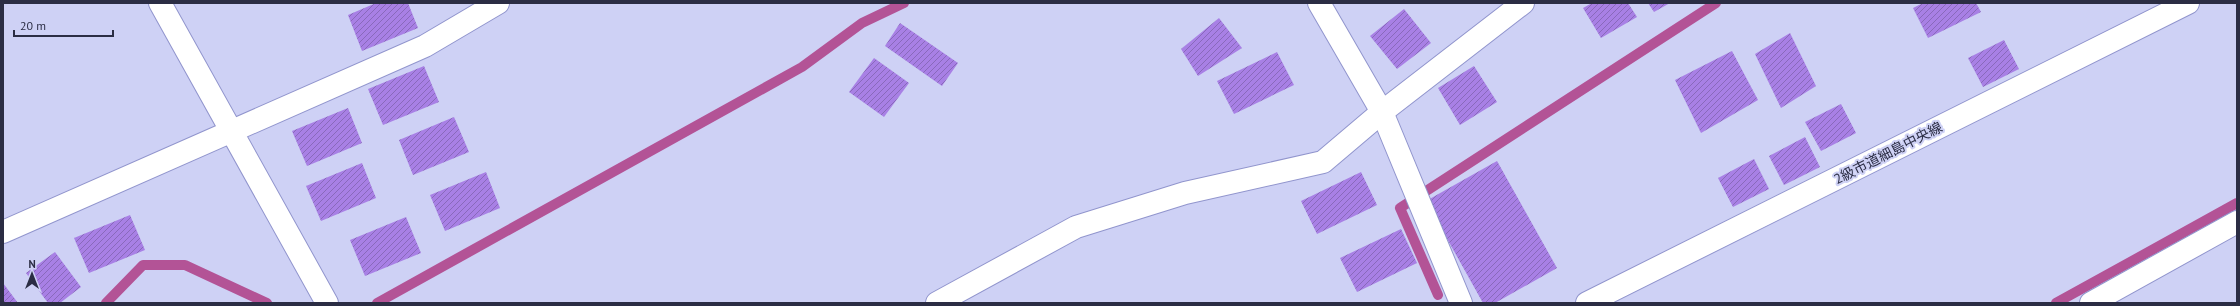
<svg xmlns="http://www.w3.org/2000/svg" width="2240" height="306" font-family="'PT Sans','Noto Sans JP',sans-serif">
	<defs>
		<pattern id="building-hatch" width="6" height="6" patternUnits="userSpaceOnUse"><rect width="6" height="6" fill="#a880e5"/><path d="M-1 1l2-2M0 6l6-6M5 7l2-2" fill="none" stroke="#8969bb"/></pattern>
	</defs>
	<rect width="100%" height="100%" fill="#ced1f5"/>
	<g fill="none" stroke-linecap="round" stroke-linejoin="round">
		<!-- stream -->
		<g stroke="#b35396" stroke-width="10">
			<path d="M1438 295 1400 208 1716 3"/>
			<path d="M106 303 143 265H185L267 303"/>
			<path d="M377 303 802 67 862 23 904 3"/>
			<path d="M2056 303 2237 203"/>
		</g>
	</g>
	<!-- building -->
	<g fill="url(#building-hatch)">
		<path d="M376 3H408L418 28 362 51 348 15Z"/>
		<path d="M1592 3H1628L1637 17 1601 38 1583 8Z"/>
		<path d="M1648 3H1670L1654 12Z"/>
		<path d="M1923 3H1976L1981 12 1928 38 1913 8Z"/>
		<path d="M1404 9 1431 43 1397 69 1370 36Z"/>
		<path d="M1219 18 1242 48 1198 76 1181 49Z"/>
		<path d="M900 23 958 63 942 86 885 46Z"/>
		<path d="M1790 33 1816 86 1781 108 1755 54Z"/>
		<path d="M2004 40 2019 69 1983 87 1968 58Z"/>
		<path d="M1732 51 1758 100 1701 133 1675 80Z"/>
		<path d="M1277 52 1294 85 1234 114 1217 81Z"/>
		<path d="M874 58 909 83 884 117 849 92Z"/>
		<path d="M424 66 439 102 383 125 368 89Z"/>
		<path d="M1474 66 1497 102 1460 125 1438 88Z"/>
		<path d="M1841 104 1856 133 1821 151 1805 122Z"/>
		<path d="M348 108 362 143 307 166 292 131Z"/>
		<path d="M454 117 469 152 413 175 399 140Z"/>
		<path d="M1805 137 1820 167 1784 185 1769 156Z"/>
		<path d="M1754 159 1769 189 1733 207 1718 178Z"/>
		<path d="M1497 161 1557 268 1495 303H1483L1426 201Z"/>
		<path d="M362 163 376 198 321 221 306 186Z"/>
		<path d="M486 172 500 208 445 231 430 195Z"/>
		<path d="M1361 172 1377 205 1317 234 1301 201Z"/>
		<path d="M130 215 145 250 89 273 74 238Z"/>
		<path d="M406 217 421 253 365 276 350 240Z"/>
		<path d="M1401 229 1417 263 1357 292 1340 258Z"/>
		<path d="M55 252 81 287 60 303H48L26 273Z"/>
		<path d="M3 283 18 303H3Z"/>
	</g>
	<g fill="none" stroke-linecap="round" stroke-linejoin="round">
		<defs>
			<g id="minor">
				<path d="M160 3 327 303"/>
				<path d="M1319 3 1382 112 1461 303"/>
				<path d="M3 232 425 46 498 3"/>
				<path d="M937 303 1076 227 1185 193 1323 162 1382 112 1523 3"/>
				<path d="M1587 303 2188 3"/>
				<path d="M2091 303 2237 222"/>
			</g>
		</defs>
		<!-- minor casing -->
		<use href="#minor" stroke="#9195cd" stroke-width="24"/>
		<!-- minor -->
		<use href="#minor" stroke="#fff" stroke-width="22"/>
	</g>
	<g text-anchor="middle" stroke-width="4" stroke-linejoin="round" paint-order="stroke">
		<!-- street labels -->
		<g font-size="14" fill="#2b2d44" stroke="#ced1f5">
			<text transform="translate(1888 153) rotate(-27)" y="5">2級市道細島中央線</text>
		</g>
	</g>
	<!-- border -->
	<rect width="2240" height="306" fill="none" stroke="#2b2d44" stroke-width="8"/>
	<!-- north arrow -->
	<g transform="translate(32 274)" stroke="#ced1f5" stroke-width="3" paint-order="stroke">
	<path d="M0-3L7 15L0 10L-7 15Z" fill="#2b2d44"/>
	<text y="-6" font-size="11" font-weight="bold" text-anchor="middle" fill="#2b2d44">N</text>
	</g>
	<!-- scale -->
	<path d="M14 30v6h99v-6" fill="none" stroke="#2b2d44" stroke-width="2"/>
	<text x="20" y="30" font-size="12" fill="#2b2d44" stroke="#ced1f5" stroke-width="3" paint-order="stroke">20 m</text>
</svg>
